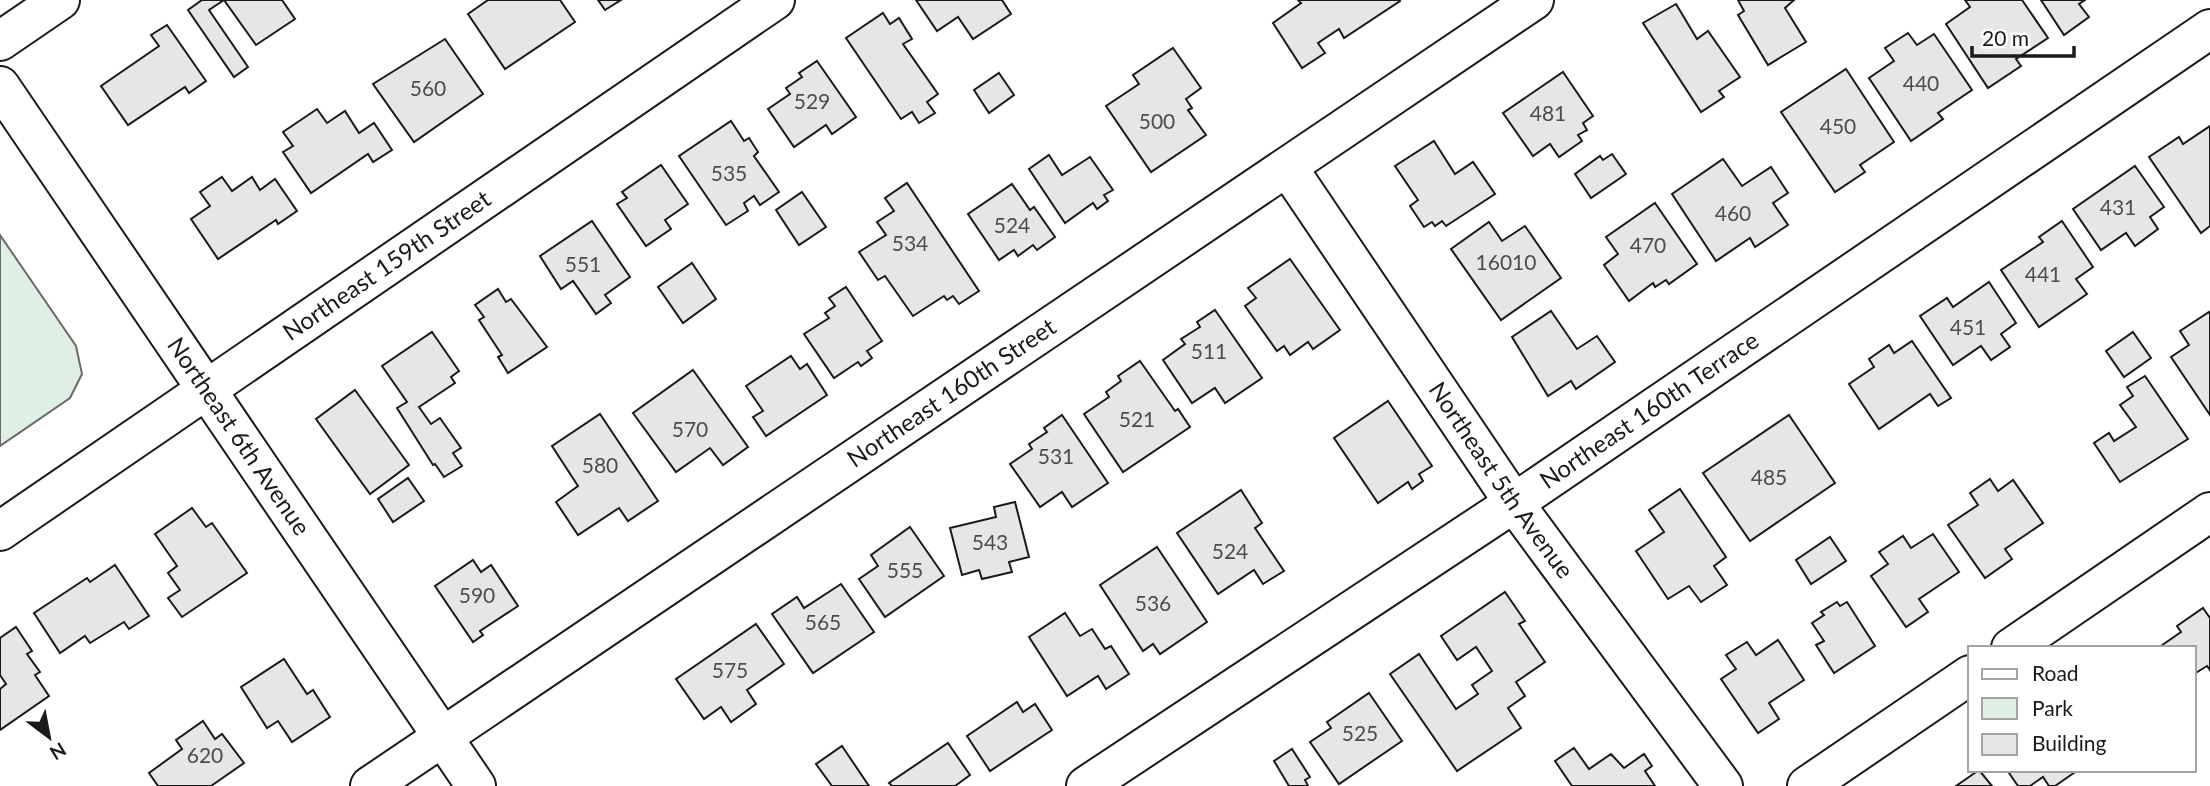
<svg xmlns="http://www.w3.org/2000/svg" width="2210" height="786" font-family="Lato,sans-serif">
	<rect width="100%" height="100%" fill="#fff"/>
	<!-- green -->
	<path fill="#e0efe3" stroke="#6a6a6a" stroke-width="2" d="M0 235 76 346 82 374 70 398 0 446Z"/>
	<!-- building -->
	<g fill="#e6e6e6" stroke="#1a1a1a" stroke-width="2">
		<path d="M202 0H224L209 10 248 67 234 77 188 10Z"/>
		<path d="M224 0H282L295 19 256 45Z"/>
		<path d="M488 0H560L575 22 505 69 468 14Z"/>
		<path d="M598 0H621L605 10Z"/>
		<path d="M916 0H1002L1011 14 973 39 958 17 937 31Z"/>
		<path d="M1298 0H1399L1400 1 1344 38 1339 29 1318 43 1325 53 1302 68 1273 23 1301 3Z"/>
		<path d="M1738 0H1794L1785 8 1806 42 1768 65 1738 15 1744 11Z"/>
		<path d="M1965 0H2022L2048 38 2016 59 2021 66 1988 88 1946 24 1970 7Z"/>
		<path d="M2041 0H2085L2079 4 2089 17 2064 35Z"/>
		<path d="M1676 4 1697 39 1708 31 1740 77 1719 91 1724 97 1701 112 1643 23Z"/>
		<path d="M883 13 890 24 899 18 912 39 903 44 938 94 927 102 935 113 919 123 912 112 901 119 846 38Z"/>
		<path d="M167 25 206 81 189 93 185 87 128 125 101 86 159 46 151 35Z"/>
		<path d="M1908 33 1917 45 1934 34 1972 90 1938 113 1943 119 1911 141 1869 78 1894 61 1885 48Z"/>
		<path d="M445 39 483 94 414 142 373 84Z"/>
		<path d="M1173 48 1201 88 1186 99 1192 108 1188 110 1206 135 1151 172 1106 106 1139 84 1133 75Z"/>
		<path d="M817 61 856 117 832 134 826 125 794 147 768 109 790 94 786 88 802 77 799 73Z"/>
		<path d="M1846 69 1894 142 1860 165 1865 172 1835 192 1781 112Z"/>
		<path d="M1563 72 1593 116 1583 123 1587 130 1578 135 1582 141 1559 157 1550 144 1533 156 1503 113Z"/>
		<path d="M999 73 1014 95 989 113 974 90Z"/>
		<path d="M317 109 327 123 345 111 359 133 374 123 392 150 373 162 368 154 311 193 283 152 293 146 283 132Z"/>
		<path d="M731 121 744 141 749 138 758 152 754 156 779 192 760 205 754 196 744 203 748 211 726 225 679 156Z"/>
		<path d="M2210 126V226L2201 233 2149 157 2179 137 2183 144Z"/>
		<path d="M1434 141 1455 174 1473 162 1495 194 1446 226 1442 221 1435 226 1432 222 1424 227 1410 206 1418 200 1395 166Z"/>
		<path d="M1612 154 1626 174 1591 198 1575 174 1600 156 1603 160Z"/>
		<path d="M1049 155 1062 175 1090 157 1113 190 1104 195 1108 201 1097 209 1093 203 1065 223 1029 169Z"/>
		<path d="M1723 159 1742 186 1771 167 1788 193 1773 203 1788 225 1755 247 1750 238 1716 261 1672 194Z"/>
		<path d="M661 165 688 204 665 220 671 229 646 246 617 204 627 198 622 192Z"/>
		<path d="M2135 166 2164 207 2150 217 2158 229 2135 246 2126 233 2101 250 2073 209Z"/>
		<path d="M222 177 232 191 252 177 260 190 275 179 297 211 278 224 276 220 218 259 191 219 210 206 200 192Z"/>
		<path d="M907 183 979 291 959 304 953 296 947 300 944 296 913 316 885 276 878 280 859 252 886 235 877 222 894 211 885 198Z"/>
		<path d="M1012 184 1030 210 1034 207 1055 237 1037 250 1033 245 1018 256 1014 250 999 260 968 214Z"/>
		<path d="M802 192 826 227 799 245 776 210Z"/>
		<path d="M1655 203 1697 264 1669 284 1666 280 1655 287 1653 283 1629 301 1604 265 1618 254 1606 237Z"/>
		<path d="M592 221 630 277 605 295 611 303 596 314 573 281 561 289 540 256Z"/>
		<path d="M2062 221 2093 267 2076 279 2087 294 2039 327 2001 270 2043 242 2039 237Z"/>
		<path d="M1489 222 1502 241 1525 226 1561 278 1501 320 1451 249Z"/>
		<path d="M1290 259 1340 330 1313 349 1308 342 1290 355 1284 346 1277 351 1245 306 1256 298 1248 288Z"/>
		<path d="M692 263 716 299 683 323 658 287Z"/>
		<path d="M1989 282 2016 323 2001 334 2010 347 1991 360 1981 346 1953 365 1920 316 1947 298 1953 307Z"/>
		<path d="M846 287 882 341 867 351 872 358 861 366 858 362 834 378 804 334 829 318 825 313 835 306 829 298Z"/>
		<path d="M498 289 506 302 511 299 547 347 508 373 498 357 502 355 479 320 484 317 475 305Z"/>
		<path d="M1215 310 1262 378 1225 403 1215 388 1192 403 1163 360 1185 344 1181 339 1200 327 1197 322Z"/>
		<path d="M1551 311 1577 349 1597 336 1615 362 1576 389 1571 381 1548 396 1512 337Z"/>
		<path d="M2209 312 2210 314V415L2171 357 2189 345 2180 331Z"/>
		<path d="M432 332 459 371 451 377 455 383 419 407 431 424 440 418 461 448 453 453 462 466 444 477 435 464 433 465 397 408 407 402 382 366Z"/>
		<path d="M2133 332 2151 358 2124 377 2106 351Z"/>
		<path d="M1912 341 1951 398 1938 406 1930 394 1879 429 1849 384 1874 367 1869 359 1889 345 1894 353Z"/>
		<path d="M791 356 800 369 807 364 827 395 766 436 753 417 763 411 746 386Z"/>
		<path d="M1140 361 1175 411 1178 409 1190 427 1123 472 1084 414 1109 397 1106 392 1121 381 1118 376Z"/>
		<path d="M693 370 748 447 723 465 710 448 676 472 633 413Z"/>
		<path d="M2145 376 2188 439 2120 482 2094 443 2109 433 2114 441 2136 427 2120 405 2133 396 2127 387Z"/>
		<path d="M355 390 409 465 370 494 316 419Z"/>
		<path d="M1388 401 1432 466 1419 474 1423 481 1412 489 1408 482 1378 503 1334 438Z"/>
		<path d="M600 414 658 501 628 521 619 508 578 535 556 502 578 486 552 446Z"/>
		<path d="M1062 415 1108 483 1072 507 1062 492 1040 507 1010 464 1032 449 1029 444 1047 432 1044 428Z"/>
		<path d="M1789 415 1835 483 1750 541 1703 473Z"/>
		<path d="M408 478 424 501 393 522 378 499Z"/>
		<path d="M1990 479 1998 491 2013 480 2043 523 2005 549 2012 559 1985 578 1948 525 1978 505 1970 493Z"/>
		<path d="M1680 489 1726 557 1714 566 1727 585 1701 602 1689 586 1668 599 1636 551 1664 532 1649 510Z"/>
		<path d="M1241 490 1262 523 1255 528 1284 571 1263 584 1254 570 1218 594 1177 533Z"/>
		<path d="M1015 502 1029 557 1009 562 1012 572 982 579 979 570 962 575 950 528 996 517 994 507Z"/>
		<path d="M192 508 206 527 212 523 247 573 182 617 168 598 180 590 168 573 177 566 155 534Z"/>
		<path d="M910 527 944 576 885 617 859 579 878 566 871 555Z"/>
		<path d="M1933 534 1959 572 1919 599 1928 612 1906 627 1871 576 1888 564 1879 552 1903 536 1911 548Z"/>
		<path d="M1830 537 1846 561 1811 584 1796 560Z"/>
		<path d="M1157 547 1207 622 1160 654 1153 644 1143 651 1100 585Z"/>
		<path d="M473 560 481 572 491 565 518 606 480 631 483 635 473 642 435 586Z"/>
		<path d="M115 565 149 616 129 629 124 622 90 643 85 636 60 653 34 613 87 578 90 582Z"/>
		<path d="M841 584 874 632 813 673 772 614 797 597 804 608Z"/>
		<path d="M1505 592 1525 621 1519 624 1545 662 1516 682 1525 696 1508 708 1521 728 1457 771 1390 674 1419 654 1456 709 1478 694 1472 685 1492 671 1476 647 1457 660 1441 636Z"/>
		<path d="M1837 602 1840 606 1847 602 1875 646 1834 673 1816 645 1824 641 1812 623 1824 615 1821 612Z"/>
		<path d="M2203 608 2210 618V670L2207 666 2194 674V648H2158L2181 632 2177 626Z"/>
		<path d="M1065 613 1080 636 1092 629 1105 649 1111 646 1129 674 1106 689 1098 676 1067 696 1029 637Z"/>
		<path d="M756 624 784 664 747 690 756 704 731 722 721 707 704 719 676 679Z"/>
		<path d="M16 627 32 651 27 654 40 672 35 675 49 696 0 730V689L6 684 0 675V638Z"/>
		<path d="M1778 640 1804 680 1769 703 1779 719 1758 733 1721 679 1736 669 1726 655 1747 642 1756 655Z"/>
		<path d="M284 659 307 694 313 690 330 717 292 742 278 721 267 728 241 687Z"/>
		<path d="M1369 693 1402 741 1339 784 1310 742 1331 728 1327 722Z"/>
		<path d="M1017 702 1023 712 1035 704 1052 730 990 771 967 736Z"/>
		<path d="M203 721 215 739 222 734 244 763 211 786H158L149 773 182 749 176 740Z"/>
		<path d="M948 743 970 775 955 786H892L889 783Z"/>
		<path d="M842 746 869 786H832L816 764Z"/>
		<path d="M1574 748 1589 769 1611 754 1624 768 1644 754 1652 766 1645 771 1655 786H1572L1555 761Z"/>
		<path d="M1292 749 1310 777 1305 780 1308 786H1289L1274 761Z"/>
		<path d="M1979 770 1992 786H1956Z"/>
		<path d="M2007 770H2078L2055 786H2049L2043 777 2030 786H2018Z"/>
	</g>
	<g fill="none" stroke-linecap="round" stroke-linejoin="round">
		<defs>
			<g id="minor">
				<path d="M0 41 60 0"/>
				<path id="s1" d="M1288 168 1514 503 1723 786"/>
				<path id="s2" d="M0 531 775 0"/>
				<path d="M2011 648 2210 512"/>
				<path id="s3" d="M370 786 1534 0"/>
				<path id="s4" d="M1086 786 1514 503 2210 29"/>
				<path d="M1807 786 1970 675"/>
			</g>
			<g id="major">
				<path id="s5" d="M0 86 476 786"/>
			</g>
		</defs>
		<!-- minor casing -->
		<use href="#minor" stroke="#1a1a1a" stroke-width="42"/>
		<!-- major casing -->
		<use href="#major" stroke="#1a1a1a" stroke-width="42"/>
		<!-- minor -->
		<use href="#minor" stroke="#fff" stroke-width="38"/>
		<!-- major -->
		<use href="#major" stroke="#fff" stroke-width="38"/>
	</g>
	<g text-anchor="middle" stroke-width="5" stroke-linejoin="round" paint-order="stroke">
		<!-- number labels -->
		<g font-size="21" fill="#4d4d4d">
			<text x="1921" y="91">440</text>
			<text x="428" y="96">560</text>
			<text x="812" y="109">529</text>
			<text x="1548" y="121">481</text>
			<text x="1157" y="129">500</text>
			<text x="1838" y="134">450</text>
			<text x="729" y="181">535</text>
			<text x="2118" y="215">431</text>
			<text x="1733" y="221">460</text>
			<text x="1012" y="233">524</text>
			<text x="910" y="251">534</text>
			<text x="1648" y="253">470</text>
			<text x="1506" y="270">16010</text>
			<text x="583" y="272">551</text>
			<text x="2043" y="282">441</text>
			<text x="1968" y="335">451</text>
			<text x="1209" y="359">511</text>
			<text x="1137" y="427">521</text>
			<text x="690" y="437">570</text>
			<text x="1056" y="464">531</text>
			<text x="600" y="473">580</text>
			<text x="1769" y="485">485</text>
			<text x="990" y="550">543</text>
			<text x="1230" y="559">524</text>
			<text x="905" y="578">555</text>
			<text x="477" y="603">590</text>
			<text x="1153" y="611">536</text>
			<text x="823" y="630">565</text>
			<text x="730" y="678">575</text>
			<text x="1360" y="741">525</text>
			<text x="205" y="763">620</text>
		</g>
		<!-- street labels -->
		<g font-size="24" fill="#1a1a1a" stroke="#fff">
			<text dy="8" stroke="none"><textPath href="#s2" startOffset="469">Northeast 159th Street</textPath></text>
			<text dy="8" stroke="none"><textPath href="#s3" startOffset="702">Northeast 160th Street</textPath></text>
			<text dy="8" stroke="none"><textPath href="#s4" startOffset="677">Northeast 160th Terrace</textPath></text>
			<text dy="8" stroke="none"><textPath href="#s5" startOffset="424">Northeast 6th Avenue</textPath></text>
			<text dy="8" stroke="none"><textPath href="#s1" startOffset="378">Northeast 5th Avenue</textPath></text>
		</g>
	</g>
	<!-- legend -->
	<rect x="1968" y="646" width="228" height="126" fill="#ffffff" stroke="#a3a3a3" stroke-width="2"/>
	<rect x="1982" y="669" width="35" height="10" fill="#ffffff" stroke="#a3a3a3" stroke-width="2"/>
	<text x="2032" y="681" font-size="21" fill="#1a1a1a">Road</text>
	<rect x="1982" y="698" width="35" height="21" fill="#e0efe3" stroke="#a3a3a3" stroke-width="2"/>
	<text x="2032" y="716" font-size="21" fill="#1a1a1a">Park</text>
	<rect x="1982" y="734" width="35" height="21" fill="#e6e6e6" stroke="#a3a3a3" stroke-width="2"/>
	<text x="2032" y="751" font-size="21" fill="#1a1a1a">Building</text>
	<!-- north arrow -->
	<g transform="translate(49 737) rotate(148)" stroke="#ffffff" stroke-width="5" paint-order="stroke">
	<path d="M0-5L12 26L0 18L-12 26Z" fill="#1a1a1a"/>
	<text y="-10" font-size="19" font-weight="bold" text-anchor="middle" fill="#1a1a1a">N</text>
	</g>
	<!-- scale -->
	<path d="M1972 46v10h102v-10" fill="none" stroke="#1a1a1a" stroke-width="3.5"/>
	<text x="1982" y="46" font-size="21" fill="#1a1a1a" stroke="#ffffff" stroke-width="5" paint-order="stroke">20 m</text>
</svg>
